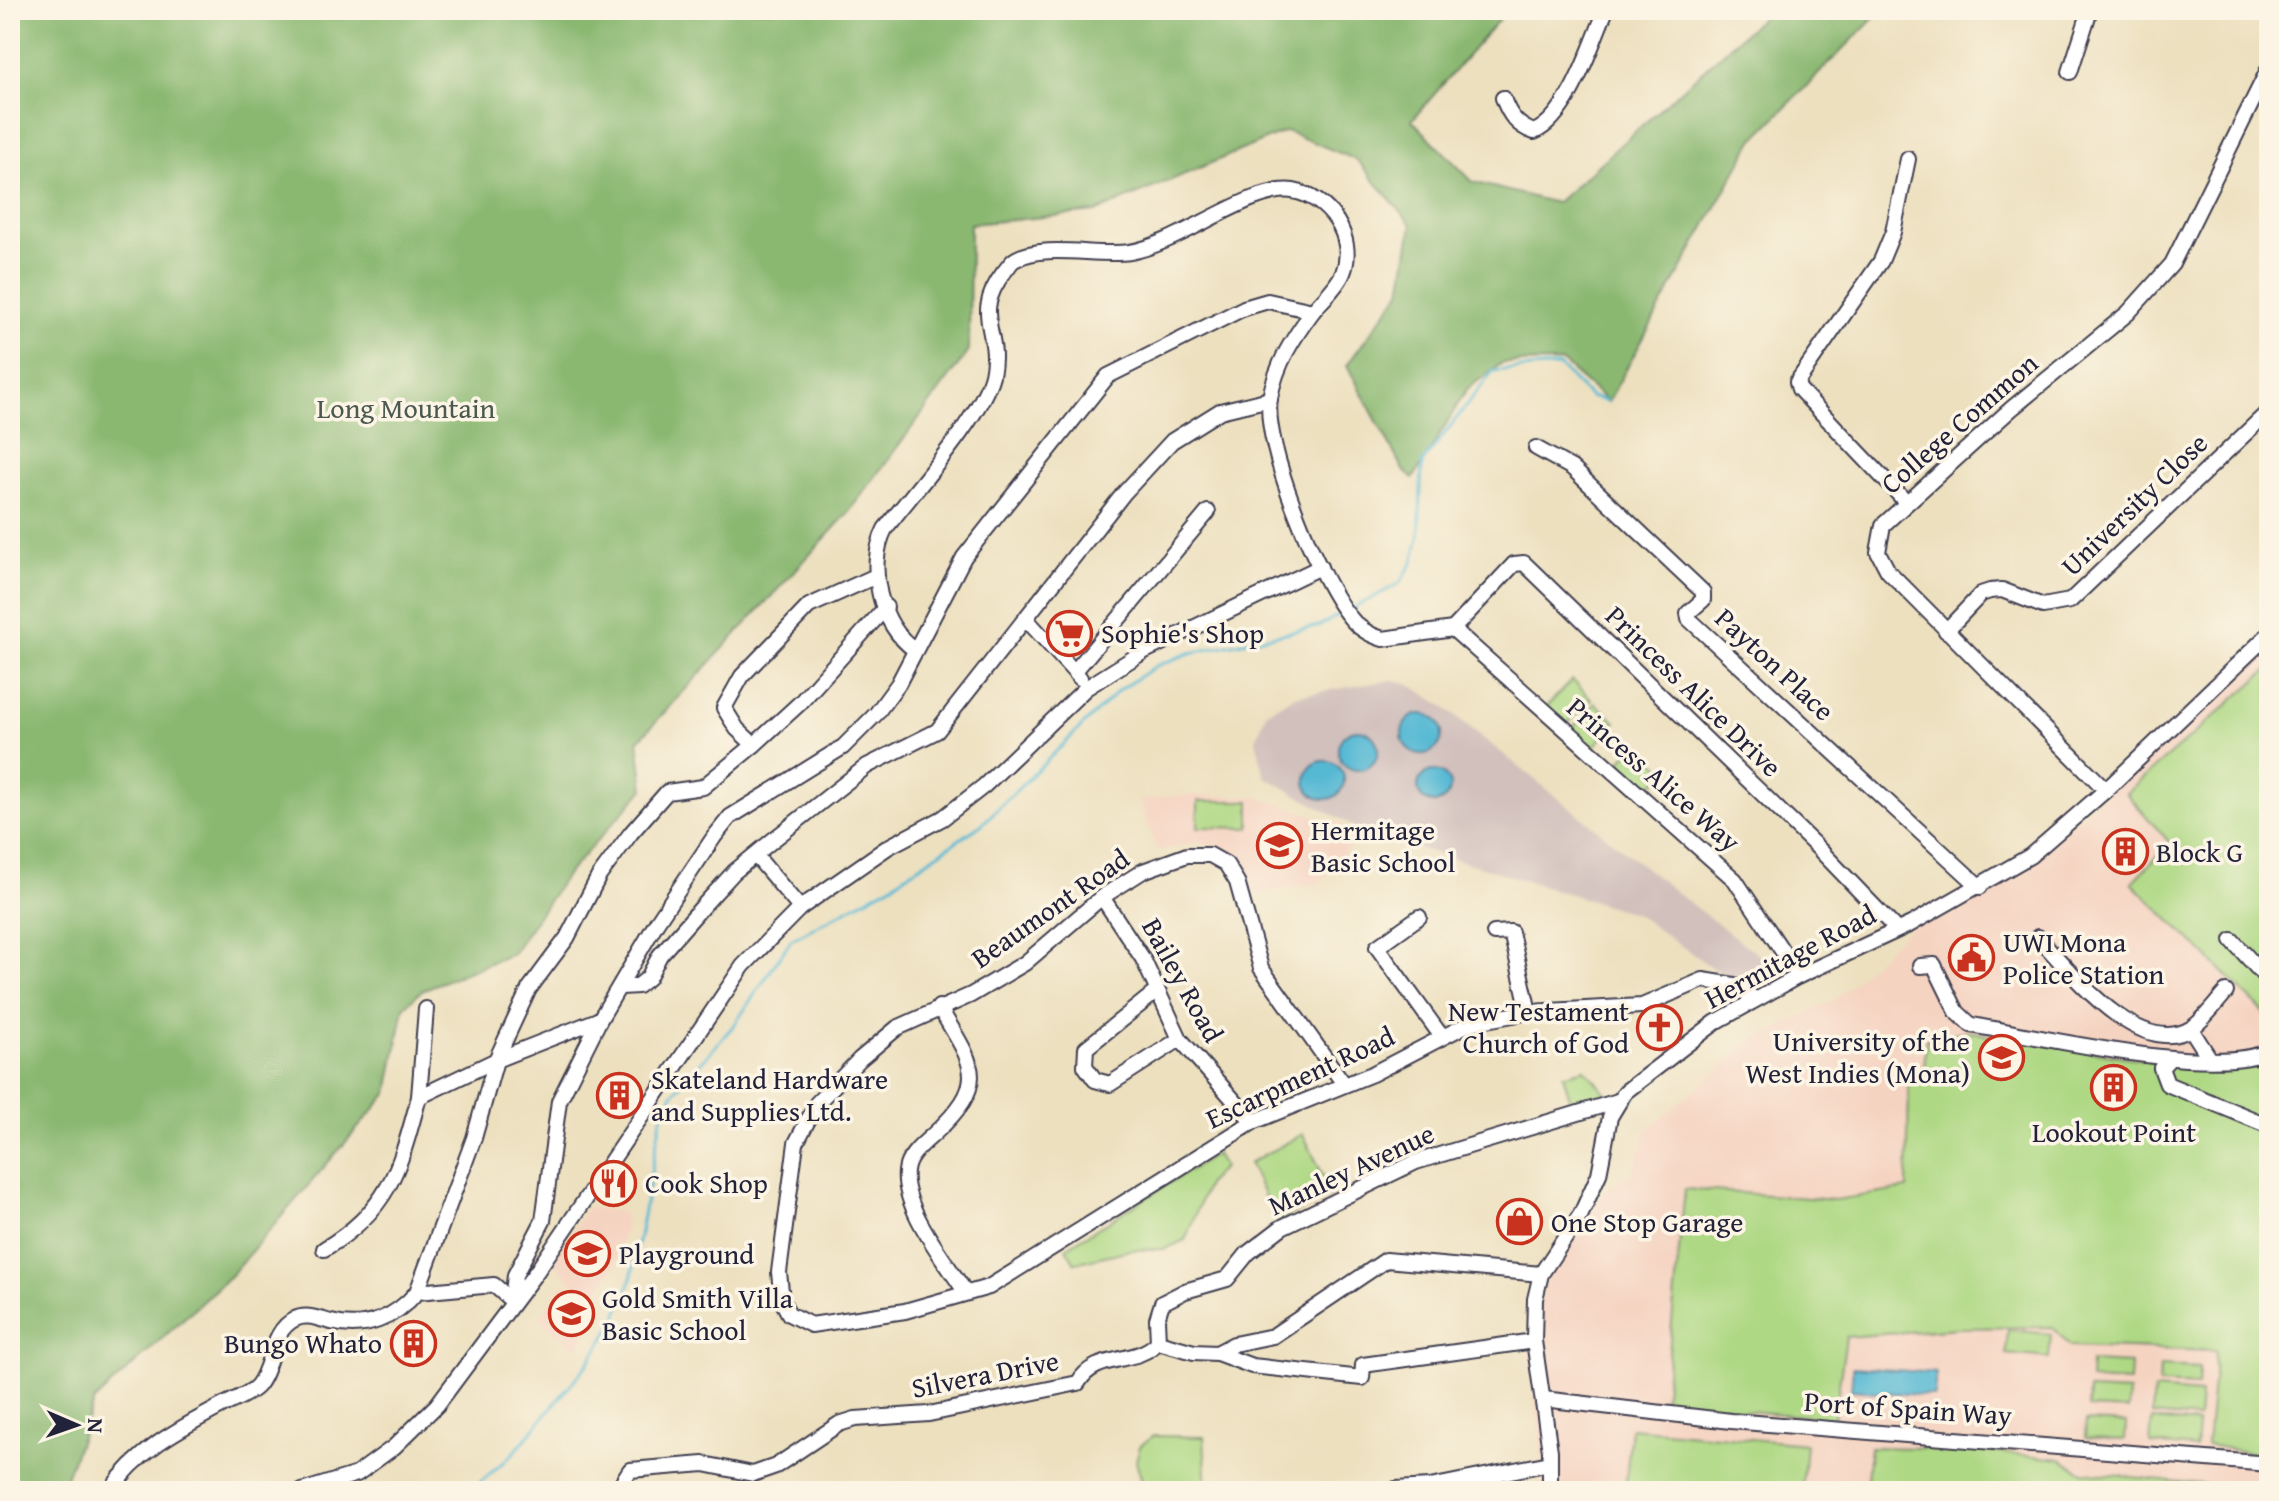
<svg xmlns="http://www.w3.org/2000/svg" width="2279" height="1501" font-family="'Gentium Book Plus',serif">
	<rect width="100%" height="100%" fill="#fcf5e5"/>
	<filter id="ink" filterUnits="userSpaceOnUse"><feTurbulence type="fractalNoise" baseFrequency=".0125" numOctaves="2"/><feDisplacementMap in="SourceGraphic" scale="16" xChannelSelector="R" yChannelSelector="G"/><feConvolveMatrix kernelMatrix="1 2 1 2 8 2 1 2 1" color-interpolation-filters="sRGB"/></filter>
	<filter id="wash" filterUnits="userSpaceOnUse"><feTurbulence type="fractalNoise" baseFrequency=".006" numOctaves="4" result="noise"/><feDisplacementMap in="SourceGraphic" scale="32" xChannelSelector="R" yChannelSelector="G"/><feGaussianBlur stdDeviation="1.8" result="paint"/><feColorMatrix in="noise" values="0 0 0 0 0 0 0 0 0 0 0 0 0 0 0 0 0 1.4 0 .05"/><feComposite in="paint" operator="in"/></filter>
	<g filter="url(#wash)">
		<rect width="100%" height="100%" fill="#ede0bf"/>
		<!-- built -->
		<g fill="#f5d3c1">
			<path d="M2269 642V1491H1542L1543 1469 1528 1345 1550 1268 1579 1235 1607 1188 1632 1174 1647 1130 1754 1039 1836 999 1918 920 1984 891 2032 862Z"/>
			<path d="M1185 795 1257 797 1362 831 1320 883 1252 894 1244 872 1223 849 1197 842 1157 851 1139 800Z"/>
			<path d="M588 1207 623 1212 626 1226 614 1268 594 1295 580 1289 552 1261Z"/>
			<path d="M564 1283 604 1311 576 1349 539 1318Z"/>
		</g>
		<!-- industrial -->
		<path fill="#d1c0bc" d="M1392 680 1408 683 1443 706 1687 901 1783 973 1748 993 1636 914 1362 831 1265 777 1256 740 1266 713 1294 696Z"/>
		<!-- green -->
		<g fill="#aed883" stroke="#687d5f" stroke-width="2">
			<path d="M2269 669V1017L2132 883 2170 843 2126 793Z"/>
			<path d="M1572 680 1592 699 1565 726 1546 707Z"/>
			<path d="M1595 703 1616 722 1592 749 1571 729Z"/>
			<path d="M1637 744 1666 772 1642 795 1614 768Z"/>
			<path d="M1198 801H1250V828L1198 827Z"/>
			<path d="M1966 1031 2175 1065 2269 1061V1456L2207 1445 2216 1351 2070 1346 2053 1327 1959 1328 1846 1337 1834 1419 1664 1403 1685 1189 1836 1200 1907 1189 1909 1084 1924 1071 1926 1039Z"/>
			<path d="M1585 1069 1612 1100 1575 1115 1563 1075Z"/>
			<path d="M1303 1134 1332 1194 1277 1222 1249 1163Z"/>
			<path d="M1216 1154 1223 1167 1208 1183 1185 1240 1165 1249 1130 1250 1075 1263 1066 1248Z"/>
			<path d="M2008 1330 2051 1334 2049 1358 2006 1354Z"/>
			<path d="M2091 1362 2131 1364 2130 1382 2090 1380Z"/>
			<path d="M2160 1366 2199 1368 2198 1386 2159 1384Z"/>
			<path d="M2089 1390 2129 1392 2128 1410 2088 1408Z"/>
			<path d="M2154 1390 2200 1394 2198 1419 2152 1415Z"/>
			<path d="M2152 1420 2198 1424 2196 1448 2150 1444Z"/>
			<path d="M2086 1421 2126 1423 2125 1440 2085 1438Z"/>
			<path d="M1631 1428 1806 1444 1802 1491H1625Z"/>
			<path d="M1153 1436 1204 1437 1207 1491H1145L1136 1461 1140 1446Z"/>
			<path d="M1870 1447 1966 1449 2061 1459 2083 1472 2269 1491H1866Z"/>
		</g>
		<!-- forest -->
		<path fill="#8ab871" stroke="#566d56" stroke-width="2" d="M10 10H1507L1412 120 1473 182 1556 203 1770 10H1882L1753 140 1608 402 1562 362 1502 363 1467 389 1413 479 1403 470 1347 365 1401 291 1412 225 1357 160 1286 131 1096 212 970 224 969 351 848 513 638 741 644 789 566 875 512 954 422 990 404 1007 388 1093 231 1275 94 1401 61 1491H10Z"/>
		<!-- water -->
		<g fill="#56b9d4" stroke="#3c6e88" stroke-width="2">
			<circle cx="1422" cy="734" r="20"/>
			<circle cx="1358" cy="750" r="20"/>
			<circle cx="1325" cy="780" r="19"/>
			<circle cx="1434" cy="787" r="16"/>
			<path d="M1853 1367 1936 1373 1934 1396 1851 1390Z"/>
		</g>
		<g fill="none" stroke-linecap="round" stroke-linejoin="round">
			<!-- stream -->
			<g stroke="#56b9d4" stroke-width="3">
				<path d="M1350 610 1400 583 1413 562 1419 538 1422 463 1493 371 1559 366 1590 397 1607 401"/>
				<path d="M470 1491 513 1454 587 1365 615 1322 631 1280 661 1119 673 1094 735 1024 791 940 890 886 981 825 1119 690 1156 666 1190 653 1319 626 1343 613"/>
			</g>
		</g>
	</g>
	<g filter="url(#ink)">
		<g fill="none" stroke-linecap="round" stroke-linejoin="round">
			<defs>
				<g id="minor">
					<path d="M2070 72 2090 10"/>
					<path d="M1503 98C1509 115 1517 126 1534 132 1569 117 1591 45 1606 10"/>
					<path d="M1536 448 1572 468 1703 592V600L1688 613 1689 619 1980 887"/>
					<path d="M1906 502 1799 389 1797 382 1881 261 1893 232 1908 159"/>
					<path d="M1027 620 1080 678"/>
					<path d="M1453 629 1514 564 1524 563 1816 846 1896 929"/>
					<path d="M1453 629 1735 880 1799 976"/>
					<path d="M1946 631 1981 594 1990 591 2002 590 2043 606 2070 601 2269 411"/>
					<path d="M915 650C880 626 866 566 885 529 913 492 982 416 992 375 1002 331 970 317 1004 272 1008 268 1011 261 1016 259 1045 243 1097 257 1130 252 1180 244 1251 185 1293 191 1329 197 1357 238 1343 273 1337 287 1323 299 1313 311"/>
					<path d="M1075 671 1208 512"/>
					<path d="M754 745 737 729 724 708 742 676 809 606 876 576"/>
					<path d="M2106 790 1888 571 1878 552 1883 525 2011 409 2128 313 2172 264 2269 68"/>
					<path d="M757 857 800 908"/>
					<path d="M1102 897 1143 959 1180 1039 1253 1122"/>
					<path d="M1419 917 1377 947 1442 1037"/>
					<path d="M1494 933 1511 932 1529 1012"/>
					<path d="M2038 937C2069 970 2139 1061 2192 1028 2204 1020 2216 1003 2226 992"/>
					<path d="M2232 940 2269 981"/>
					<path d="M1920 966 1934 965 1957 1012 1971 1025C2038 1036 2212 1078 2269 1051"/>
					<path d="M621 987 638 986 648 978 660 955 702 907 734 872 773 840 867 766 937 731 1124 493 1172 441 1220 411 1270 399"/>
					<path d="M1157 991 1086 1048 1085 1066 1095 1080 1110 1084 1180 1039"/>
					<path d="M939 1007C973 1065 991 1081 935 1133 925 1142 911 1153 907 1166 897 1203 947 1263 966 1293"/>
					<path d="M2191 1029 2210 1059"/>
					<path d="M2170 1058 2161 1068 2167 1084 2269 1126"/>
					<path d="M1344 1084 1261 968 1237 882 1226 864 1210 855H1187L1143 871 1102 897 1025 963 971 995 897 1028 860 1059 817 1103 796 1143 779 1272 782 1301 789 1314 811 1325 905 1311 989 1287 1253 1122 1372 1074 1470 1023 1529 1012 1642 1006 1703 980 1734 985 1755 999"/>
					<path d="M419 1097 426 1009"/>
					<path d="M324 1249C390 1210 400 1167 419 1097L496 1060 529 989 567 938 599 876 631 833 667 792 703 787 754 745 800 703 886 607"/>
					<path d="M512 1301 515 1275 543 1221 559 1101 600 1019 657 922 714 837 730 817 843 747 876 714 898 684 964 557 1108 376 1244 308 1268 301 1313 311C1293 338 1276 364 1270 398 1262 444 1318 578 1348 615 1356 626 1369 635 1383 639L1453 629"/>
					<path d="M512 1301 494 1285 417 1292 474 1138 496 1060 600 1019"/>
					<path d="M1158 1342 1157 1319 1162 1303 1185 1291 1227 1279 1248 1253 1282 1227 1416 1162 1618 1101"/>
					<path d="M1217 1353 1252 1366 1362 1378 1363 1365 1534 1341"/>
					<path d="M1543 1399 1731 1421 2269 1464"/>
					<path d="M1396 1489 1430 1487 1550 1463"/>
					<path d="M110 1491C137 1451 177 1430 220 1407 230 1401 249 1395 257 1386 273 1367 270 1331 295 1319 306 1313 319 1319 331 1322 365 1331 395 1318 417 1292"/>
					<path d="M302 1491 357 1474 394 1447 437 1405 537 1271 743 966 800 908 888 847 943 818 984 786 1086 688 1143 652 1320 567"/>
					<path d="M621 1491V1484L630 1470 704 1464 753 1474 776 1466 839 1424 855 1419 929 1414 1078 1383C1095 1352 1136 1366 1158 1342L1194 1352 1217 1353 1234 1344 1273 1336 1386 1260 1541 1274"/>
					<path d="M1550 1491V1451L1534 1341 1535 1299 1541 1274 1581 1214 1599 1174 1610 1117 1625 1092 1716 1022 1799 976 1911 924 2030 856 2106 790 2269 634"/>
				</g>
			</defs>
			<!-- minor casing -->
			<use href="#minor" stroke="#403e4f" stroke-width="18"/>
			<!-- minor -->
			<use href="#minor" stroke="#fff" stroke-width="14"/>
		</g>
	</g>
	<!-- icons -->
	<defs>
		<symbol id="supermarket-ring" viewBox="-11 -11 22 22"><circle r="9.5" fill="#fcf5e5" stroke="#c8321e" stroke-width="1.5"/><path d="M-6-5.5h2.5l.6 2H6L4.5 2H-2.5L-4.4-4H-6ZM-1.5 3.2a1.3 1.3 0 1 0 .1 0ZM3 3.2a1.3 1.3 0 1 0 .1 0Z" fill="#c8321e"/></symbol>
		<symbol id="school-ring" viewBox="-11 -11 22 22"><circle r="9.5" fill="#fcf5e5" stroke="#c8321e" stroke-width="1.5"/><path d="M0-5L7-2L0 1L-7-2ZM-4 1L0 2.5L4 1V4Q0 6-4 4Z" fill="#c8321e"/></symbol>
		<symbol id="building-ring" viewBox="-11 -11 22 22"><circle r="9.5" fill="#fcf5e5" stroke="#c8321e" stroke-width="1.5"/><path d="M-4-6H4V6H1V3H-1V6H-4ZM-2.5-4.3h1.7v1.8h-1.7ZM.8-4.3h1.7v1.8H.8ZM-2.5-1h1.7V.8h-1.7ZM.8-1h1.7V.8H.8Z" fill="#c8321e"/></symbol>
		<symbol id="civic-ring" viewBox="-11 -11 22 22"><circle r="9.5" fill="#fcf5e5" stroke="#c8321e" stroke-width="1.5"/><path d="M-.6-6.5H3V-4.5H.6V-3L4-1V1h2V6H-6V1h2V-1L-.6-3ZM-1.2 2.5V6h2.4V2.5Z" fill="#c8321e"/></symbol>
		<symbol id="church-ring" viewBox="-11 -11 22 22"><circle r="9.5" fill="#fcf5e5" stroke="#c8321e" stroke-width="1.5"/><path d="M-1.2-6h2.4v3.5h3.3v2.4h-3.3V6h-2.4V-.1h-3.3v-2.4h3.3Z" fill="#c8321e"/></symbol>
		<symbol id="university-ring" viewBox="-11 -11 22 22"><circle r="9.5" fill="#fcf5e5" stroke="#c8321e" stroke-width="1.5"/><path d="M0-5L7-2L0 1L-7-2ZM-4 1L0 2.5L4 1V4Q0 6-4 4Z" fill="#c8321e"/></symbol>
		<symbol id="restaurant-ring" viewBox="-11 -11 22 22"><circle r="9.5" fill="#fcf5e5" stroke="#c8321e" stroke-width="1.5"/><path d="M-5-6h1v4h1v-4h1v4h1v-4h1v5L-1.5 .5V6h-2V.5L-5-1ZM5-6V6H3V1.5H1.5Q1.5-4 5-6Z" fill="#c8321e"/></symbol>
		<symbol id="shop-ring" viewBox="-11 -11 22 22"><circle r="9.5" fill="#fcf5e5" stroke="#c8321e" stroke-width="1.5"/><path d="M-5-2.5h2.3a2.7 3.5 0 0 1 5.4 0H5L5.5 6h-11ZM-1.5-2.5h3a1.5 2.3 0 0 0-3 0Z" fill="#c8321e"/></symbol>
	</defs>
	<g fill-rule="evenodd">
		<use href="#supermarket-ring" x="1044" y="608" width="51" height="51"/>
		<use href="#school-ring" x="1254" y="820" width="51" height="51"/>
		<use href="#building-ring" x="2100" y="826" width="51" height="51"/>
		<use href="#civic-ring" x="1946" y="932" width="51" height="51"/>
		<use href="#church-ring" x="1634" y="1002" width="51" height="51"/>
		<use href="#university-ring" x="1976" y="1032" width="51" height="51"/>
		<use href="#building-ring" x="2088" y="1062" width="51" height="51"/>
		<use href="#building-ring" x="594" y="1070" width="51" height="51"/>
		<use href="#restaurant-ring" x="588" y="1158" width="51" height="51"/>
		<use href="#shop-ring" x="1494" y="1196" width="51" height="51"/>
		<use href="#school-ring" x="562" y="1228" width="51" height="51"/>
		<use href="#school-ring" x="546" y="1288" width="51" height="51"/>
		<use href="#building-ring" x="388" y="1318" width="51" height="51"/>
	</g>
	<g text-anchor="middle" stroke-width="7" stroke-linejoin="round" paint-order="stroke">
		<!-- park labels -->
		<g font-size="28" fill="#4c5951" stroke="#fcf5e5">
			<text x="406" y="418">Long Mountain</text>
		</g>
		<!-- street labels -->
		<g font-size="28" fill="#22223b" stroke="#fcf5e5">
			<text transform="translate(1959 423) rotate(-41)" y="10">College Common</text>
			<text transform="translate(2134 504) rotate(-44)" y="10">University Close</text>
			<text transform="translate(1775 664) rotate(43)" y="10">Payton Place</text>
			<text transform="translate(1694 691) rotate(44)" y="10">Princess Alice Drive</text>
			<text transform="translate(1654 774) rotate(41)" y="10">Princess Alice Way</text>
			<text transform="translate(1050 908) rotate(-35)" y="10">Beaumont Road</text>
			<text transform="translate(1790 956) rotate(-28)" y="10">Hermitage Road</text>
			<text transform="translate(1183 980) rotate(61)" y="10">Bailey Road</text>
			<text transform="translate(1300 1077) rotate(-25)" y="10">Escarpment Road</text>
			<text transform="translate(1351 1169) rotate(-25)" y="10">Manley Avenue</text>
			<text transform="translate(985 1374) rotate(-11)" y="10">Silvera Drive</text>
			<text transform="translate(1908 1408) rotate(4)" y="10">Port of Spain Way</text>
		</g>
		<!-- poi labels -->
		<g font-size="28" fill="#22223b" stroke="#fcf5e5" text-anchor="start">
			<text x="1101" y="643">Sophie's Shop</text>
			<text x="1311" y="840">Hermitage<tspan x="1311" dy="32">Basic School</tspan></text>
			<text x="2156" y="862">Block G</text>
			<text x="2003" y="952">UWI Mona<tspan x="2003" dy="32">Police Station</tspan></text>
			<text x="1629" y="1021" text-anchor="end">New Testament<tspan x="1629" dy="32">Church of God</tspan></text>
			<text x="1970" y="1051" text-anchor="end">University of the<tspan x="1970" dy="32">West Indies (Mona)</tspan></text>
			<text x="651" y="1089">Skateland Hardware<tspan x="651" dy="32">and Supplies Ltd.</tspan></text>
			<text x="2114" y="1142" text-anchor="middle">Lookout Point</text>
			<text x="645" y="1193">Cook Shop</text>
			<text x="1551" y="1232">One Stop Garage</text>
			<text x="619" y="1264">Playground</text>
			<text x="602" y="1308">Gold Smith Villa<tspan x="602" dy="32">Basic School</tspan></text>
			<text x="382" y="1353" text-anchor="end">Bungo Whato</text>
		</g>
	</g>
	<!-- margin -->
	<rect width="2279" height="1501" fill="none" stroke="#fcf5e5" stroke-width="40"/>
	<!-- north arrow -->
	<g transform="translate(76 1425) rotate(92)" stroke="#fcf5e5" stroke-width="6" paint-order="stroke">
	<path d="M0-6L14 30L0 20L-14 30Z" fill="#22223b"/>
	<text y="-12" font-size="22" font-weight="bold" text-anchor="middle" fill="#22223b">N</text>
	</g>
</svg>
